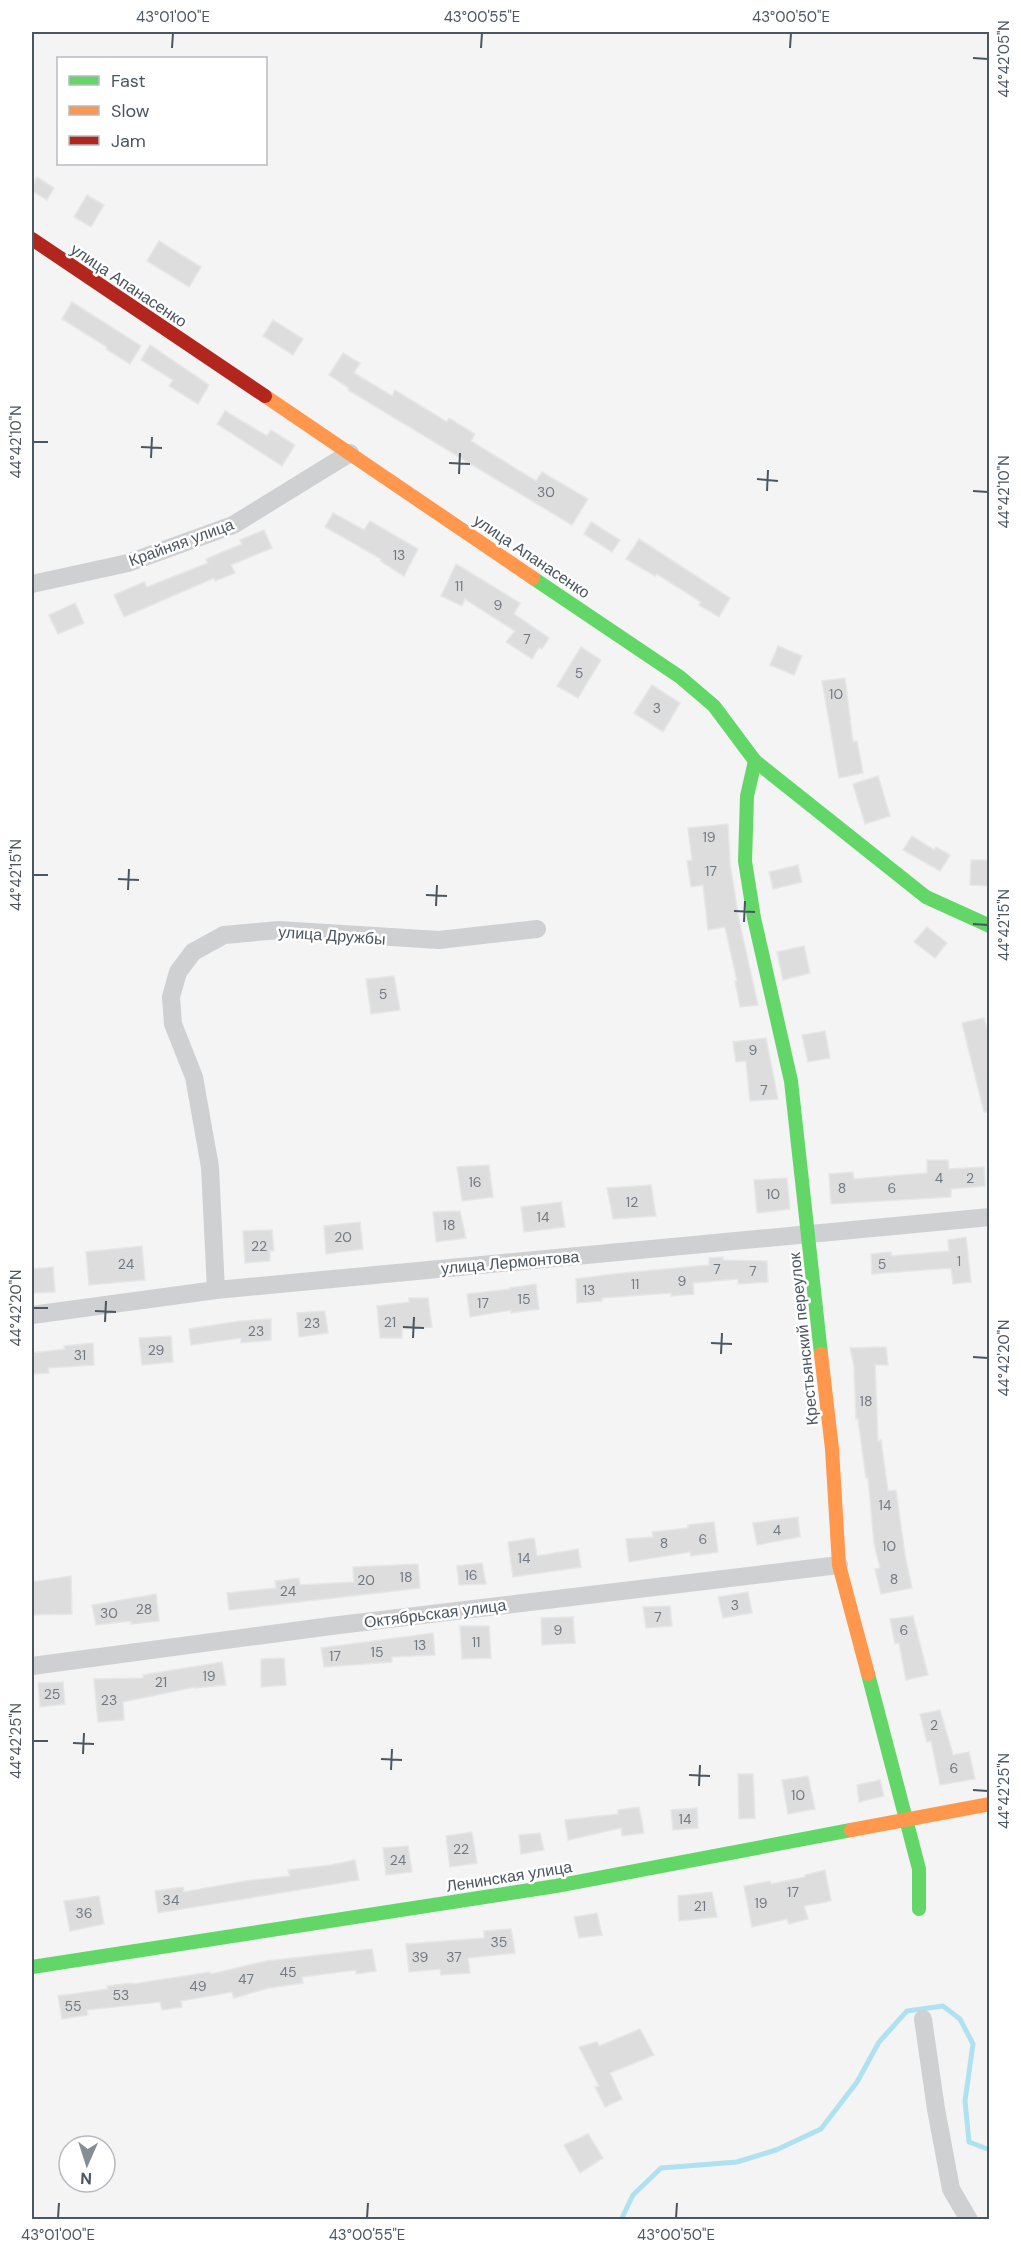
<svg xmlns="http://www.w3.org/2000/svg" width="1021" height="2251" font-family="'DM Sans',sans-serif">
	<rect width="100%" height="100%" fill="#f4f4f4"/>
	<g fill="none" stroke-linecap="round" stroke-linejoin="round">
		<!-- stream -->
		<path stroke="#aee2f0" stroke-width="5" d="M621 2220 633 2195 661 2168 737 2162 776 2150 821 2129 857 2082 879 2042 907 2011 943 2006 960 2019 973 2044 965 2101 969 2142 990 2150"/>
	</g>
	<!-- building -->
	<g fill="#ddddde" stroke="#e5e6e7" stroke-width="1.5">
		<path d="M37 177 54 188 47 200 32 191V187Z"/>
		<path d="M87 195 104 205 91 227 74 217Z"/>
		<path d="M159 241 201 267 189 287 147 261Z"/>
		<path d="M72 302 141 346 130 364 106 349 107 347 62 319Z"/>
		<path d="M273 320 303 339 293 355 263 336Z"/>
		<path d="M150 345 209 385 198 404 169 386 173 380 141 360Z"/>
		<path d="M343 353 360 363 354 373 392 396 395 390 447 422 449 418 475 434 471 441 536 481 542 472 588 499 572 525 348 390 349 388 329 375Z"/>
		<path d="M225 411 267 436 271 430 295 445 282 466 217 424Z"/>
		<path d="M333 513 364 530 370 521 418 549 404 576 380 561 381 559 325 527Z"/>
		<path d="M591 522 620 540 612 552 584 534Z"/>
		<path d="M264 530 272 548 231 565 235 573 215 581 214 578 124 617 114 595 144 582 147 587 208 563 206 559 242 544 240 540Z"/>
		<path d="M639 539 730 598 719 617 699 605 701 602 657 574 655 576 626 559Z"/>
		<path d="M456 564 520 603 514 614 549 638 542 649 539 647 532 659 506 642 515 631 465 599 462 606 441 596Z"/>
		<path d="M75 603 84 623 58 634 49 615Z"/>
		<path d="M778 646 802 656 794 675 770 665Z"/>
		<path d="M581 647 601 660 578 698 557 686Z"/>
		<path d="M845 678 853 742 857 741 863 773 839 778 822 681Z"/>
		<path d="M652 685 680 703 663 732 634 713Z"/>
		<path d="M878 776 890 816 865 824 853 784Z"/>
		<path d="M728 824 730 863 739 920 758 1005 740 1007 735 981H737L725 927 708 930 703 885 691 887 687 861 692 860 688 828Z"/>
		<path d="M912 836 934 850 936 847 950 855 940 871 903 850Z"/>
		<path d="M971 860H990V886L970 885Z"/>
		<path d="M798 865 802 882 773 889 769 872Z"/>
		<path d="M927 927 947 943 935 958 914 942Z"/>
		<path d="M804 946 810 973 783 980 777 952Z"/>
		<path d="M394 976 400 1010 371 1014 366 979Z"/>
		<path d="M984 1018 990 1040V1112H984L962 1023Z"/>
		<path d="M825 1031 830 1058 808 1062 802 1035Z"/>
		<path d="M766 1038 778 1099 750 1101 746 1061 736 1062 733 1042Z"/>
		<path d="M927 1160H948L949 1169 984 1167 985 1186 951 1189V1197L831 1204 829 1174 853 1172 854 1179 927 1173Z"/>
		<path d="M489 1165 493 1197 462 1201 457 1167Z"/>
		<path d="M787 1178 790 1209 757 1213 754 1180Z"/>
		<path d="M651 1185 656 1216 613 1219 607 1188Z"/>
		<path d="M561 1202 565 1227 524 1232 521 1207Z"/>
		<path d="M460 1211 466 1238 436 1242 433 1212Z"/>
		<path d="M360 1222 363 1249 326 1254 324 1226Z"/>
		<path d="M272 1230 274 1251H270V1261L245 1263 243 1231Z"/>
		<path d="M966 1237 971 1282 953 1284 951 1268 872 1274 871 1254 891 1252 892 1256 949 1251 948 1240Z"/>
		<path d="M142 1246 145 1280 89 1285 86 1252Z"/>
		<path d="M723 1257V1260L767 1261 768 1282 738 1284V1279L693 1283 694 1294 671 1296V1293L602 1298V1301L577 1303 576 1279 613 1274 709 1265V1258Z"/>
		<path d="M53 1267 55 1292 32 1293V1269Z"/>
		<path d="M536 1284 539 1309 511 1313V1310L470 1317 467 1294 510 1289V1288Z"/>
		<path d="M409 1298H428L432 1327 402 1329V1338H380L377 1306 409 1302Z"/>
		<path d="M325 1311 328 1333 299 1337 297 1313Z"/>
		<path d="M271 1319V1340L241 1343V1338L191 1345 189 1329 240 1321Z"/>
		<path d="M171 1336 173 1362 142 1365 139 1338Z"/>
		<path d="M93 1343 94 1365 48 1368 49 1373 32 1374V1353L65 1349 64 1346Z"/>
		<path d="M886 1347 888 1365H875L878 1441 881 1440 888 1491 896 1490 905 1555 912 1588 881 1594 875 1569 880 1568 874 1543 868 1478H866L858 1419H856L854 1366 850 1348Z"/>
		<path d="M798 1517 800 1537 757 1545 753 1523Z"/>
		<path d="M714 1522 718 1552 691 1556 690 1552 629 1562 626 1539 653 1537 652 1532 688 1528V1525Z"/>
		<path d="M534 1538 537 1556 578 1549 581 1567 513 1577 508 1542Z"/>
		<path d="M482 1563 486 1584 459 1585 457 1566Z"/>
		<path d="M418 1564 420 1588 229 1610 227 1593 276 1588 275 1581 299 1578 300 1585 354 1582 353 1567Z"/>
		<path d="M71 1576 72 1614 32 1615V1582Z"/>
		<path d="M748 1592 752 1613 723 1618 718 1597Z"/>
		<path d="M156 1594 159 1621 131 1624V1621L96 1625 92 1605Z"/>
		<path d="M670 1606 672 1626 646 1628 643 1607Z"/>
		<path d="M913 1616 928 1675 906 1680 899 1643 895 1644 890 1619Z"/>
		<path d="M573 1617 575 1643 542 1645 541 1618Z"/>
		<path d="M460 1626H489L491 1658 462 1659Z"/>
		<path d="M433 1633 435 1655 392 1657V1662L324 1667 321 1648Z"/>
		<path d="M284 1658 286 1685 261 1687V1659Z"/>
		<path d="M222 1662 226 1685 195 1688V1687L123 1702 124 1720 98 1722 94 1679 143 1678V1675Z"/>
		<path d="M63 1682 65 1704 40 1707 38 1683Z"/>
		<path d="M940 1710 953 1755 969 1752 975 1779 940 1785 931 1741 927 1742 920 1714Z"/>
		<path d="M738 1774H753L755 1818 739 1819Z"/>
		<path d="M808 1776 815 1809 788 1814 782 1780Z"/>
		<path d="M880 1780 884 1796 859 1802 857 1785Z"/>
		<path d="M639 1807 644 1833 622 1836 621 1828 568 1840 565 1820 618 1814V1810Z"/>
		<path d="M697 1808 698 1828 673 1830 671 1810Z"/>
		<path d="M472 1832 477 1863 450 1867 446 1836Z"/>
		<path d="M540 1833 544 1850 521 1854 519 1835Z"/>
		<path d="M408 1846 412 1872 386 1875 383 1848Z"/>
		<path d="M355 1860 359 1880 158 1913 155 1891 183 1887 184 1892 245 1881 290 1876 288 1870 331 1865Z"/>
		<path d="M825 1870 831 1901 804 1906 808 1919 789 1924 787 1919 752 1927 744 1886 770 1881 771 1884 805 1877V1875Z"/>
		<path d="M712 1892 717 1917 679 1921 678 1896Z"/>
		<path d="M99 1896 104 1924 70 1931 64 1901Z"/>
		<path d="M597 1913 602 1935 579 1938 574 1917Z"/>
		<path d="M511 1929 515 1953 468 1958 470 1973 441 1975 440 1969 409 1972 406 1944 484 1938V1931Z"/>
		<path d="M372 1949 376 1971 356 1974V1970L302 1977 303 1983 269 1988 234 1998 232 1992 181 2001 182 2007 162 2010 160 2002 87 2010 88 2015 62 2019 58 1996 108 1989 107 1986 132 1983 133 1984 210 1972 211 1974 266 1961Z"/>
		<path d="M640 2029 654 2055 610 2073 622 2099 605 2107 595 2087 599 2086 579 2047 597 2042 599 2046Z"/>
		<path d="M588 2134 603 2158 580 2173 564 2145Z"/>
	</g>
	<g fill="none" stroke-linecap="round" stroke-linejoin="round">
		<!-- street -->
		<g stroke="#ced0d2" stroke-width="18">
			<path d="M32 584 128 563 233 525 350 453"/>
			<path d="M216 1290 210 1167 194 1077 173 1024 171 997 178 972 193 952 224 935 279 930 439 940 537 929"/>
			<path d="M32 1315 216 1290 990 1217"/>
			<path d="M32 1666 331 1626 839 1565"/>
			<path d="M923 2019 936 2109 951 2189 969 2220"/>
		</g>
		<!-- fast -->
		<g stroke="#63d668" stroke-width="14">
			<path d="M533 578 680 677 714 706 755 761 926 897 990 926"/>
			<path d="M755 761 747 796 745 861 754 918 791 1081 821 1354"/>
			<path d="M868 1674 919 1869V1909"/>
			<path d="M32 1967 556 1886 851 1830"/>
		</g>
		<!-- slow -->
		<g stroke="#ff974d" stroke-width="14">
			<path d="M265 396 533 578"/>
			<path d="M821 1354 832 1449 839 1565 868 1674"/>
			<path d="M851 1830 990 1804"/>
		</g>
		<!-- jam -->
		<path stroke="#b3261e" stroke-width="14" d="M32 239 265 396"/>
	</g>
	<!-- ticks -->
	<path fill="none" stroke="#4a5661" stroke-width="2" d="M172 48 173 33M481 48 482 33M790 48 791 33M973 58 988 59M33 442H48M141 447 162 448M151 458 152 437M449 463 470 464M459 474 460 453M757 479 778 481M767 491 768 470M973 491 988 492M33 875H48M118 879 139 880M128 890 129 869M426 895 447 896M436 906 437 885M734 911 755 912M744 922 745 901M973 924 988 925M33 1308H48M95 1311 116 1312M105 1322 106 1301M403 1327 424 1328M413 1338 414 1317M711 1343 732 1344M721 1354 722 1333M973 1357 988 1358M33 1741H48M73 1743 94 1744M83 1754 84 1733M381 1759 402 1760M391 1770 392 1749M689 1775 710 1776M699 1786 700 1765M973 1790 988 1791M58 2218 59 2203M367 2218 368 2203M676 2218 677 2203"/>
	<g text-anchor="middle" stroke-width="5" stroke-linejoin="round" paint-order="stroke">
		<!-- number labels -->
		<g font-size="14" fill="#707881">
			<text x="546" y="497">30</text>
			<text x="399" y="560">13</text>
			<text x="459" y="591">11</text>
			<text x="498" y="610">9</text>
			<text x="527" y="644">7</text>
			<text x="579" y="678">5</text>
			<text x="836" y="699">10</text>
			<text x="657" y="713">3</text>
			<text x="709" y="842">19</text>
			<text x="711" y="876">17</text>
			<text x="383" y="999">5</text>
			<text x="753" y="1055">9</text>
			<text x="764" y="1095">7</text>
			<text x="939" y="1183">4</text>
			<text x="970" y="1183">2</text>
			<text x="475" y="1187">16</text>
			<text x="842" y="1193">8</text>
			<text x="892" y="1193">6</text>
			<text x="773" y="1199">10</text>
			<text x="632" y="1207">12</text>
			<text x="543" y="1222">14</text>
			<text x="449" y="1230">18</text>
			<text x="343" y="1242">20</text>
			<text x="259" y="1251">22</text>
			<text x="959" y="1266">1</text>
			<text x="126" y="1269">24</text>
			<text x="882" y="1269">5</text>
			<text x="717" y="1274">7</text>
			<text x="753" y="1276">7</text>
			<text x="682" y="1286">9</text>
			<text x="635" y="1289">11</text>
			<text x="589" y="1295">13</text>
			<text x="524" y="1304">15</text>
			<text x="483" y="1308">17</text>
			<text x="390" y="1327">21</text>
			<text x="312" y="1328">23</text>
			<text x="256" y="1336">23</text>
			<text x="156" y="1355">29</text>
			<text x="80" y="1360">31</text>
			<text x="866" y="1406">18</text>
			<text x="885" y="1510">14</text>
			<text x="777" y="1535">4</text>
			<text x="703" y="1544">6</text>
			<text x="664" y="1548">8</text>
			<text x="889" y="1551">10</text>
			<text x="524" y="1563">14</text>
			<text x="471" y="1580">16</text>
			<text x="406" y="1582">18</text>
			<text x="894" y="1584">8</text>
			<text x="366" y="1585">20</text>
			<text x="288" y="1596">24</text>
			<text x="735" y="1610">3</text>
			<text x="144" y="1614">28</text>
			<text x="109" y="1618">30</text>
			<text x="658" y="1622">7</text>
			<text x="558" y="1635">9</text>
			<text x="904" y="1635">6</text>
			<text x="476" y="1647">11</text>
			<text x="420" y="1650">13</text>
			<text x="377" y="1657">15</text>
			<text x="335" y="1661">17</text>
			<text x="209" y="1681">19</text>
			<text x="161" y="1687">21</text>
			<text x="52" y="1699">25</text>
			<text x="109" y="1705">23</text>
			<text x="934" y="1730">2</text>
			<text x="954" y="1773">6</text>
			<text x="798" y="1800">10</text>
			<text x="685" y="1824">14</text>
			<text x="461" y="1854">22</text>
			<text x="398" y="1865">24</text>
			<text x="793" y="1897">17</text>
			<text x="171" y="1905">34</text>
			<text x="761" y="1908">19</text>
			<text x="700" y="1911">21</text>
			<text x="84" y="1918">36</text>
			<text x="499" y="1947">35</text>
			<text x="420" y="1962">39</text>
			<text x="454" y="1962">37</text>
			<text x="288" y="1977">45</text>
			<text x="246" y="1984">47</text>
			<text x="198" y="1991">49</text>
			<text x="121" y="2000">53</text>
			<text x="73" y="2011">55</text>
		</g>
		<!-- street labels -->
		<g font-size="16" fill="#4a5661" stroke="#fff">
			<text transform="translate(129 285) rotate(34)" y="6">улица Апанасенко</text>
			<text transform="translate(181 542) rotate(-20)" y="6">Крайняя улица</text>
			<text transform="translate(532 556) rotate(34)" y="6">улица Апанасенко</text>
			<text transform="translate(332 935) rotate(4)" y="6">улица Дружбы</text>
			<text transform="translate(510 1262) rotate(-5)" y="6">улица Лермонтова</text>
			<text transform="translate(803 1339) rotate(-96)" y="6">Крестьянский переулок</text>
			<text transform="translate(435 1613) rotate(-7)" y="6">Октябрьская улица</text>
			<text transform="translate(509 1876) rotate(-9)" y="6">Ленинская улица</text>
		</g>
	</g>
	<!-- border -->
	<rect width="1021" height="2251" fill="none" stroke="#ffffff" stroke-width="66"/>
	<!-- legend -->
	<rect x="57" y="57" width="210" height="108" fill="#ffffff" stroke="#b7bbc0" stroke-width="1.5"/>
	<rect x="69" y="76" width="30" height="9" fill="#63d668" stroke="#b7bbc0" stroke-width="1.5"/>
	<text x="111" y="87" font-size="18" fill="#4a5661">Fast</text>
	<rect x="69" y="106" width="30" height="9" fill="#ff974d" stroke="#b7bbc0" stroke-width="1.5"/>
	<text x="111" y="117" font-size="18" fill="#4a5661">Slow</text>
	<rect x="69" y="136" width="30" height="9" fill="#b3261e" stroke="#b7bbc0" stroke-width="1.5"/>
	<text x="111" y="147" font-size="18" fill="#4a5661">Jam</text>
	<!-- north arrow -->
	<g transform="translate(87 2164) rotate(183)"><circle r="28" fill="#ffffff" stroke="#b7bbc0" stroke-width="1.5"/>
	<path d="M0-4.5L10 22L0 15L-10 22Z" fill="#868d94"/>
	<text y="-9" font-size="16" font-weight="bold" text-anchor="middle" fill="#4a5661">N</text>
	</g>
	<rect x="33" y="33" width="955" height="2185" fill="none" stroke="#4a5661" stroke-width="2"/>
	<g font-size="15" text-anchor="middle" fill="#4a5661">
		<text x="173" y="22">43°01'00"E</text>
		<text x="482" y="22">43°00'55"E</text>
		<text x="791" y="22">43°00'50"E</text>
		<text transform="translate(1004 59) rotate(-90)" y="5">44°42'05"N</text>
		<text transform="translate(16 442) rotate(-90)" y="5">44°42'10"N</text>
		<text transform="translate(1004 492) rotate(-90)" y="5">44°42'10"N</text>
		<text transform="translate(16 875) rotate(-90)" y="5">44°42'15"N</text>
		<text transform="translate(1004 925) rotate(-90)" y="5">44°42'15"N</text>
		<text transform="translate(16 1308) rotate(-90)" y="5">44°42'20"N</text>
		<text transform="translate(1004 1358) rotate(-90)" y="5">44°42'20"N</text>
		<text transform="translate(16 1741) rotate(-90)" y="5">44°42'25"N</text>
		<text transform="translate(1004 1791) rotate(-90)" y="5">44°42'25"N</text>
		<text x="58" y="2240">43°01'00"E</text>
		<text x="367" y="2240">43°00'55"E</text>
		<text x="676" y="2240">43°00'50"E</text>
	</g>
</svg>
